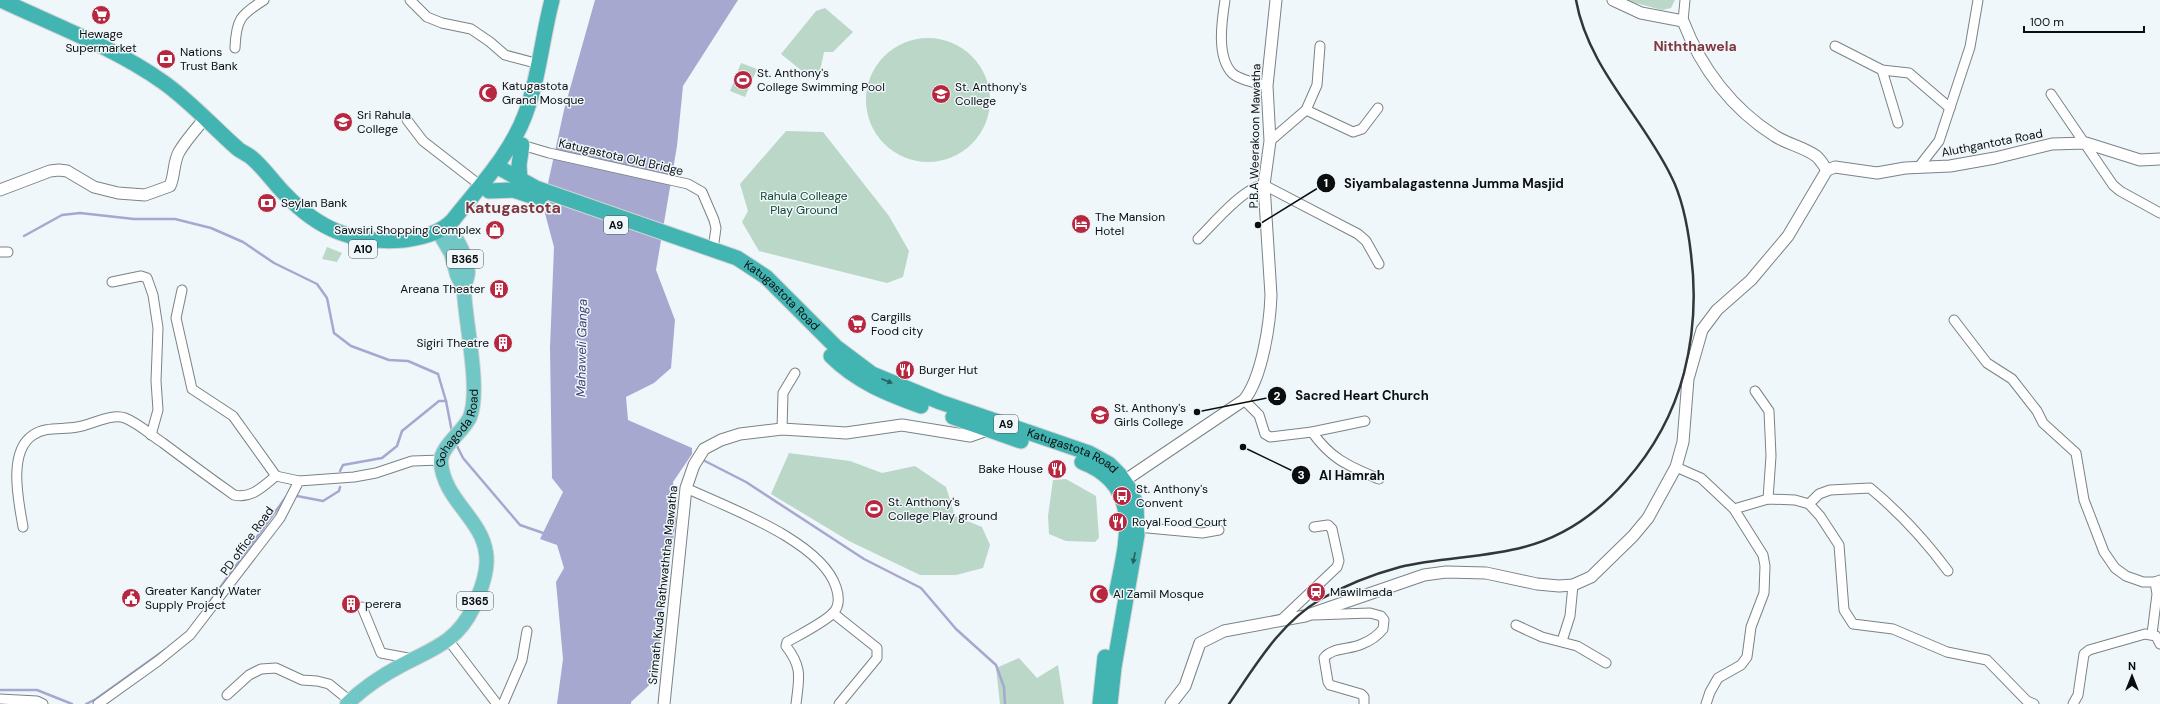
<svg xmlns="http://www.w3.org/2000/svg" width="2160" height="704" font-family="'DM Sans',sans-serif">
	<rect width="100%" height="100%" fill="#eff7fb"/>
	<!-- green -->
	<g fill="#bad7c7">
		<path d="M1624 0H1675L1671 8 1662 10Z"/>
		<path d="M825 8 853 32 833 52H824L820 71 812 79 781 54 816 11Z"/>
		<circle cx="928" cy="100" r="62"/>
		<path d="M741 63 757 69 745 97 730 91Z"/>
		<path d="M786 131 823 132 889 216 909 251 903 277 887 283 759 251 742 222 748 211 740 184Z"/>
		<path d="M327 247 342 253 337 262 322 259Z"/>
		<path d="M789 453 850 461 882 473 915 466 946 487 955 516 982 527 990 545 983 568 956 575H920L849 541 771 494Z"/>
		<path d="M1066 479 1096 496 1099 538 1095 542 1066 541 1049 534 1048 516 1053 480Z"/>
		<path d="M1019 658 1037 678 1058 665 1064 704H1000L996 668Z"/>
	</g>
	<!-- water -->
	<path fill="#a7a8d0" d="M595 0H738L683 86 677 146 656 270 675 320 671 368 654 383 626 397 628 420 692 448V454L673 482 676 520 662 615 657 678 631 702V704H557L563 659 556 582 564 568 557 545 540 539 563 492 552 478 550 348 554 247 543 206 564 110Z"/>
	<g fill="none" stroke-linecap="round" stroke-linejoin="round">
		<!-- stream -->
		<g stroke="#a7a8d0" stroke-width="2.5">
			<path d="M24 236 62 215 80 213 134 219H175L211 228 243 242 274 263 317 284 327 298 334 333 351 346 389 360 408 361 438 374 446 401"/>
			<path d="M455 442 463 458 520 525 546 534"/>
			<path d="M701 459 746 482 864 559 921 588 956 629 996 665 1004 687 1005 704"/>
			<path d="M340 471 343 465 382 458 397 446 402 431 439 401H446L452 432"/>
			<path d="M297 496 323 501 339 491 340 487"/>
			<path d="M203 611 286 497"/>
			<path d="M0 690H37L72 704"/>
			<path d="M86 704 96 699 166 649"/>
		</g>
		<defs>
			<g id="minor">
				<path d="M410 0 427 17 442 23 471 29 490 42 505 55 539 64"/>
				<path d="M1225 0C1222 20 1216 56 1232 73 1239 80 1257 83 1267 86"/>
				<path d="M1683 21 1685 0"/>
				<path d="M1835 46 1882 70 1909 73 1950 108"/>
				<path d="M235 48C236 20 240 15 264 0"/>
				<path d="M1882 70 1898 123"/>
				<path d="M2051 94 2113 185 2120 191 2160 213"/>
				<path d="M1306 110 1353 132 1362 129 1378 108"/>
				<path d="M407 120 423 141 481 186"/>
				<path d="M1270 141 1306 110 1317 85 1320 46"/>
				<path d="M522 145 549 153 688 184 702 192 714 220 716 228 713 249"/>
				<path d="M1918 168 1939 141 1970 47 1978 0"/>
				<path d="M1198 239C1213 224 1244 187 1264 185L1358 234 1366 241 1379 264"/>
				<path d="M0 252H8"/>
				<path d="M112 282 141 276 147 278 153 295 158 328 156 381 158 410 151 435"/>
				<path d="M182 290 176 318 192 389 233 416 276 476"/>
				<path d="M1954 320 1987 363 2012 379 2037 411 2043 423 2076 453 2084 500 2104 552 2115 568 2126 576 2143 582H2155L2160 580"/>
				<path d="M1755 391 1769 411 1771 456 1768 499"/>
				<path d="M1244 400 1259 415 1265 434 1270 437 1312 432 1365 421"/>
				<path d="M782 429 783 393 795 373"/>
				<path d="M1312 432C1332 460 1349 466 1379 479"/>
				<path d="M1676 467 1701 478 1734 509 1763 555 1765 566 1764 593 1751 627 1747 657 1741 665 1718 678 1710 692 1706 704"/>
				<path d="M686 488C729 508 821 541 836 587 839 596 840 606 833 613 825 622 799 635 787 642L786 646C803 668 799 678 796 704"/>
				<path d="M1809 504 1819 494 1830 490 1870 488C1899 512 1925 540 1948 571"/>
				<path d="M1734 509 1768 499 1795 500 1809 504 1820 516 1839 545 1844 610 1853 624 1893 629 1947 652 1987 660 2027 701 2034 704"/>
				<path d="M23 527C19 503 7 452 33 435 46 426 63 430 77 427 91 425 111 413 125 418 138 423 151 435 163 443 187 461 210 478 234 495 252 499 263 486 276 476L299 481"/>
				<path d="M1137 527 1202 533 1219 530"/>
				<path d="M362 607 381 653 413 659"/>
				<path d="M833 613 877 648V658L839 704"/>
				<path d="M1314 615 1370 613 1381 616 1384 620 1383 629C1378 635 1370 641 1362 644 1350 650 1332 647 1324 658L1328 682 1330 685 1361 694 1364 697V704"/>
				<path d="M1280 621 1337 567 1339 561 1332 529 1328 525 1314 527"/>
				<path d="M1516 625 1542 637 1577 646 1606 663"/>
				<path d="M2152 634 2157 594 2155 582"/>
				<path d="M449 641 497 704"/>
				<path d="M1562 641 1570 616 1573 585"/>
				<path d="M227 695 249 675 261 669 276 668 302 680 317 681 329 684 350 701"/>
				<path d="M0 699 37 701 43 704"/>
				<path d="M98 704 158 661 190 635 280 518 299 481 354 477 376 473 412 461 441 460"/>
				<path d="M503 704 522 660 527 631"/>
				<path d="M2073 704 2078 695 2084 654 2089 650 2145 634 2156 636 2160 644"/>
			</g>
			<g id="tertiary">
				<path d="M1613 0 1641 13 1683 21C1701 68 1732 109 1775 136 1787 144 1804 147 1816 156 1820 159 1824 166 1827 170"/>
				<path d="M1827 170 1835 167 1877 173 1905 168 1950 166 1995 158 2052 144 2086 143 2140 160 2160 159"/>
				<path d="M0 190 50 171 59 170 67 171 94 187 118 193 145 195 170 186C175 175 173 163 179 152 186 140 197 128 206 117"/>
				<path d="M1118 485 1244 400C1262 378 1270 324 1271 295L1264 185 1270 141 1267 86 1276 0"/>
				<path d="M664 704 686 488 694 465 704 449 721 440 740 434 782 429 846 433 902 425 970 436 990 429"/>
				<path d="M1171 704 1185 686 1200 643 1224 631 1305 616 1424 575 1446 572 1486 573 1537 584 1559 586 1573 585 1591 577 1633 536 1648 518 1676 467 1683 442 1688 379 1702 330 1717 310 1751 280 1788 236 1827 170"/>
			</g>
			<g id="primary">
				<path d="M438 231 451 253 457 275 464 289"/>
				<path id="s1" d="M347 704C362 689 383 675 402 665 432 649 457 642 473 608 480 593 489 570 486 553 482 519 443 499 441 462 440 447 464 431 470 417 481 389 465 322 464 290 464 284 468 278 468 272 467 255 457 240 448 225"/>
			</g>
			<g id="trunk">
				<path d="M1 0C54 25 115 48 163 82 190 101 212 126 237 148 241 152 248 154 252 158 264 168 274 183 285 194 319 230 354 244 404 240 421 238 441 233 453 220 479 187 510 155 525 115 539 78 542 38 552 0"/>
				<path id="s2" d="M496 166 536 188 737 258 766 277 836 347 872 374 940 402 1089 453 1109 464 1119 474 1128 487 1136 503 1137 535 1114 667 1110 704"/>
				<path d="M520 180 519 165 522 145"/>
				<path d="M489 191 513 190 540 199"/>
				<path d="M831 356C857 382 888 394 921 406"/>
				<path d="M953 417 1021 441"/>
				<path d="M1082 462C1143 485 1127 540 1117 590"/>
				<path d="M1100 704 1105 657"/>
			</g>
		</defs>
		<!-- minor casing -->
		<use href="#minor" stroke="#7b8386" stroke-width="11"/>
		<!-- tertiary casing -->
		<use href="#tertiary" stroke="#7b8386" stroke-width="13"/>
		<!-- primary casing -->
		<use href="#primary" stroke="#d3d4d4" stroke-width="16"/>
		<!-- trunk casing -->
		<use href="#trunk" stroke="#d3d4d4" stroke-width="17"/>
		<!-- minor -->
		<use href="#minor" stroke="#fff" stroke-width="9"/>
		<!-- tertiary -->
		<use href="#tertiary" stroke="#fff" stroke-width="11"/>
		<!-- primary -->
		<use href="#primary" stroke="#71c7c5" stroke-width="14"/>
		<!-- trunk -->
		<use href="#trunk" stroke="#42b4b2" stroke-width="15"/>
		<!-- rail -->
		<path stroke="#323638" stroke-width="2.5" d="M1229 704C1256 665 1279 624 1321 599 1344 586 1374 574 1400 567 1441 557 1484 558 1524 547 1602 527 1664 449 1684 373 1694 334 1696 293 1691 254 1688 228 1683 199 1671 176 1642 116 1588 68 1576 0"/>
	</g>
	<!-- one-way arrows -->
	<defs><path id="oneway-solid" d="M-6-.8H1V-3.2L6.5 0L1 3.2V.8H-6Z"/></defs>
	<g fill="#266160">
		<use href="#oneway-solid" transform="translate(887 381) rotate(23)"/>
		<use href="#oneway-solid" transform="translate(1134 558) rotate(101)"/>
	</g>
	<!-- icons -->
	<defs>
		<symbol id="supermarket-disc" viewBox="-11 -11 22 22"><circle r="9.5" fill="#b82740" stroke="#eff7fb"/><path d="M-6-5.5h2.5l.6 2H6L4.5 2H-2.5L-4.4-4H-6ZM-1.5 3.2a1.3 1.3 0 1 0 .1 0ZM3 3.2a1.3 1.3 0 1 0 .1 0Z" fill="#fff"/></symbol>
		<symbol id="bank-disc" viewBox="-11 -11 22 22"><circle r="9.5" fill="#b82740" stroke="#eff7fb"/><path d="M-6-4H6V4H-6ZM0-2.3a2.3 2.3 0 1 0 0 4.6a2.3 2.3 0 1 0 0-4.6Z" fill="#fff"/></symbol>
		<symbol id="stadium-disc" viewBox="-11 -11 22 22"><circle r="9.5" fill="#b82740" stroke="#eff7fb"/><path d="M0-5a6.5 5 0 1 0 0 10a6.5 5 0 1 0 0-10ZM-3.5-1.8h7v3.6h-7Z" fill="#fff"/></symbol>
		<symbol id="mosque-disc" viewBox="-11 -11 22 22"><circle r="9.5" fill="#b82740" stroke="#eff7fb"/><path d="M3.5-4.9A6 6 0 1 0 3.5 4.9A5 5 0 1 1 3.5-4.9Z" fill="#fff"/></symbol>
		<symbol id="school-disc" viewBox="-11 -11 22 22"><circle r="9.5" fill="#b82740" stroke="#eff7fb"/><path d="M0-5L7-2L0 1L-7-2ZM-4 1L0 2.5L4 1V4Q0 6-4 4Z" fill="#fff"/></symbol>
		<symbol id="hotel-disc" viewBox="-11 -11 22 22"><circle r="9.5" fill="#b82740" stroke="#eff7fb"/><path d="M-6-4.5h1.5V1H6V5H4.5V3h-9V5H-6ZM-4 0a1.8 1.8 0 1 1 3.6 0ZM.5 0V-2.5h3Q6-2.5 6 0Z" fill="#fff"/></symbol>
		<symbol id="shop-disc" viewBox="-11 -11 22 22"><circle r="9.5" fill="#b82740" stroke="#eff7fb"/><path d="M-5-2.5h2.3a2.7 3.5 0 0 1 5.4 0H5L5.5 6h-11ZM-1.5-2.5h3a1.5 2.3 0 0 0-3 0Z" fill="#fff"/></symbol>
		<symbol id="building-disc" viewBox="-11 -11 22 22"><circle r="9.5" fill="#b82740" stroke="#eff7fb"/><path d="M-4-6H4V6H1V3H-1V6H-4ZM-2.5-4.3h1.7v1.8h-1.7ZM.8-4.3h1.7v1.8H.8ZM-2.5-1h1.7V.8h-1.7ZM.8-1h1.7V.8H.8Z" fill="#fff"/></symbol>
		<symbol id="restaurant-disc" viewBox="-11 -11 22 22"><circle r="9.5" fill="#b82740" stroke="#eff7fb"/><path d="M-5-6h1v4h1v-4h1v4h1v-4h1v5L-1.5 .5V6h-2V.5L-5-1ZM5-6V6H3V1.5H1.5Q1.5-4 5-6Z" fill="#fff"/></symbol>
		<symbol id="bus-disc" viewBox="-11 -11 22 22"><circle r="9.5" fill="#b82740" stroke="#eff7fb"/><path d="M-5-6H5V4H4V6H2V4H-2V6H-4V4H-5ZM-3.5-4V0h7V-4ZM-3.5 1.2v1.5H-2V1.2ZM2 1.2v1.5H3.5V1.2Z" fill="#fff"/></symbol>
		<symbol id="station-disc" viewBox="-11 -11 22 22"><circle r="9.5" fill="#b82740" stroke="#eff7fb"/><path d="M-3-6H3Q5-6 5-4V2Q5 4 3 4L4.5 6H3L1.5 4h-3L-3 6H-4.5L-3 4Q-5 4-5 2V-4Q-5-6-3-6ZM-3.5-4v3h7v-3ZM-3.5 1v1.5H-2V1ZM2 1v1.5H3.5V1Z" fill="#fff"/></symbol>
		<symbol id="civic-disc" viewBox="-11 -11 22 22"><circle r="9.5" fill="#b82740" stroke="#eff7fb"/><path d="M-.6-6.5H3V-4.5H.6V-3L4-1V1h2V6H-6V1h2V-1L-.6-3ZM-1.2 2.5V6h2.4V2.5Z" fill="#fff"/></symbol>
	</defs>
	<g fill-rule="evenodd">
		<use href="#supermarket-disc" x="90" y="4" width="22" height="22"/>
		<use href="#bank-disc" x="155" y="48" width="22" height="22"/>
		<use href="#stadium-disc" x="732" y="69" width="22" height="22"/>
		<use href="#mosque-disc" x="477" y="82" width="22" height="22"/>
		<use href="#school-disc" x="930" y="83" width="22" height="22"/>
		<use href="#school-disc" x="332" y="111" width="22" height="22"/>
		<use href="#bank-disc" x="256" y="192" width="22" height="22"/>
		<use href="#hotel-disc" x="1070" y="213" width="22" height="22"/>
		<use href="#shop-disc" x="484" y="219" width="22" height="22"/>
		<use href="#building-disc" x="488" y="278" width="22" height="22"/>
		<use href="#supermarket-disc" x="846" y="313" width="22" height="22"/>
		<use href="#building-disc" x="492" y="332" width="22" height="22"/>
		<use href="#restaurant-disc" x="894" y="359" width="22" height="22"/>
		<use href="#school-disc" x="1089" y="404" width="22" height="22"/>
		<use href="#restaurant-disc" x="1046" y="458" width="22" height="22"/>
		<use href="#bus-disc" x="1111" y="485" width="22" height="22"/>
		<use href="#stadium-disc" x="863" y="498" width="22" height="22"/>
		<use href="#restaurant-disc" x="1107" y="511" width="22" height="22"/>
		<use href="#station-disc" x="1305" y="581" width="22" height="22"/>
		<use href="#mosque-disc" x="1088" y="583" width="22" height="22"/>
		<use href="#civic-disc" x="120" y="587" width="22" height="22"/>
		<use href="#building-disc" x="340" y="593" width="22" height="22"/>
	</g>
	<g text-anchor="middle" stroke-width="3" stroke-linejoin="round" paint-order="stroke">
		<!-- shield labels -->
		<g fill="#eff7fb" stroke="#4f5456" stroke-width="1">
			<rect x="604" y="216" width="24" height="18" rx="3"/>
			<rect x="349" y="240" width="28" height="18" rx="3"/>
			<rect x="447" y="250" width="36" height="18" rx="3"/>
			<rect x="994" y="415" width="24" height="18" rx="3"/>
			<rect x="457" y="592" width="36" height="18" rx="3"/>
		</g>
		<g font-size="11" font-weight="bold" fill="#0b0e0f">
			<text x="616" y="229">A9</text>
			<text x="363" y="253">A10</text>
			<text x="465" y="263">B365</text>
			<text x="1006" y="428">A9</text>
			<text x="475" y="605">B365</text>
		</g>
		<!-- poi labels -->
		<g font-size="12" fill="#0b0e0f" stroke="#eff7fb" text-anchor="start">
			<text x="101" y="38" text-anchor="middle">Hewage<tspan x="101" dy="14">Supermarket</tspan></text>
			<text x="180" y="56">Nations<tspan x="180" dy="14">Trust Bank</tspan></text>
			<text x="757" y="77">St. Anthony's<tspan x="757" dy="14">College Swimming Pool</tspan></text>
			<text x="502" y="90">Katugastota<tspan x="502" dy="14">Grand Mosque</tspan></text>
			<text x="955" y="91">St. Anthony's<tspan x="955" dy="14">College</tspan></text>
			<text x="357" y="119">Sri Rahula<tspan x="357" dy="14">College</tspan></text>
			<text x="281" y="207">Seylan Bank</text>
			<text x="1095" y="221">The Mansion<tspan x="1095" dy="14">Hotel</tspan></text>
			<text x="481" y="234" text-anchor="end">Sawsiri Shopping Complex</text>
			<text x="485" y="293" text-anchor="end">Areana Theater</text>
			<text x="871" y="321">Cargills<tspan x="871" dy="14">Food city</tspan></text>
			<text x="489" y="347" text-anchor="end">Sigiri Theatre</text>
			<text x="919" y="374">Burger Hut</text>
			<text x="1114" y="412">St. Anthony's<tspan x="1114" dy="14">Girls College</tspan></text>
			<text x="1043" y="473" text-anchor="end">Bake House</text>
			<text x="1136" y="493">St. Anthony's<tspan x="1136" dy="14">Convent</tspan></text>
			<text x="888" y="506">St. Anthony's<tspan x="888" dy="14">College Play ground</tspan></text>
			<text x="1132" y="526">Royal Food Court</text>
			<text x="145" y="595">Greater Kandy Water<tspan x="145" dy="14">Supply Project</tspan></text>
			<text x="1330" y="596">Mawilmada</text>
			<text x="1113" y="598">Al Zamil Mosque</text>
			<text x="365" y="608">perera</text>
		</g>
		<!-- street labels -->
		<g font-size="12" fill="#0b0e0f" stroke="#eff7fb">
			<text transform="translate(1255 136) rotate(-89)" y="4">P.B.A Weerakoon Mawatha</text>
			<text transform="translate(1992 143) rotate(-11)" y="4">Aluthgantota Road</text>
			<text transform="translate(621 157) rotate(13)" y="4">Katugastota Old Bridge</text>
			<text dy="4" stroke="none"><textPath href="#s2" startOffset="317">Katugastota Road</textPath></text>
			<text dy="4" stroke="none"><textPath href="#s1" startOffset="360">Gohagoda Road</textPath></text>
			<text dy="4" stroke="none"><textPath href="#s2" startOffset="652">Katugastota Road</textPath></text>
			<text transform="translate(247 541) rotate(-54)" y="4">PD office Road</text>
			<text transform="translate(663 585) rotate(-84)" y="4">Srimath Kuda Rathwaththa Mawatha</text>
		</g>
		<!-- park labels -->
		<g font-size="12" fill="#0f4730" stroke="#eff7fb">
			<text x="804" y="200">Rahula Colleage<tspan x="804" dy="14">Play Ground</tspan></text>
		</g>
		<!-- water labels -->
		<g font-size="13" font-style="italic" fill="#434075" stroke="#eff7fb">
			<text transform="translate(581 348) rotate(-89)" y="5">Mahaweli Ganga</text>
		</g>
		<!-- quarter labels -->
		<g font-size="14" font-weight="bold" fill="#81383e" stroke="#eff7fb">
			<text x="1695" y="51">Niththawela</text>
		</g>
		<!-- district labels -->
		<g font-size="16" font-weight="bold" fill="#81383e" stroke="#eff7fb">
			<text x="513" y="213">Katugastota</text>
		</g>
	</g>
	<!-- callouts -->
	<path fill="none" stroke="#0b0e0f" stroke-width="1.5" d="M1258 225L1326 183M1197 412L1277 396M1243 447L1301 475"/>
	<g fill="#0b0e0f" stroke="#eff7fb" stroke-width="1.5">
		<circle cx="1258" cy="225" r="4"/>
		<circle cx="1197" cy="412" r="4"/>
		<circle cx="1243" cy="447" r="4"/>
		<circle cx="1326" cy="183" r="10"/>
		<circle cx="1277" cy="396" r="10"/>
		<circle cx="1301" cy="475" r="10"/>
	</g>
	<g font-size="12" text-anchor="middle" font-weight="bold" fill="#fff">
		<text x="1326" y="187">1</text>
		<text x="1277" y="400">2</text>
		<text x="1301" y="479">3</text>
	</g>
	<g font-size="13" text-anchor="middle" font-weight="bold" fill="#0b0e0f" stroke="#eff7fb" stroke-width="3" stroke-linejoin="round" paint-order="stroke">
		<text x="1454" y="188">Siyambalagastenna Jumma Masjid</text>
		<text x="1362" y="400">Sacred Heart Church</text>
		<text x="1352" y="480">Al Hamrah</text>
	</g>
	<!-- north arrow -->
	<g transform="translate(2132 676)" stroke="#eff7fb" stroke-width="3" paint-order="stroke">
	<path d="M0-3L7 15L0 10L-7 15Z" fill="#0b0e0f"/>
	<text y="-6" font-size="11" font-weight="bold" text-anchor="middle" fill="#0b0e0f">N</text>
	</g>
	<!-- scale -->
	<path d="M2024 26v6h120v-6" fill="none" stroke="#0b0e0f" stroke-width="2"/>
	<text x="2030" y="26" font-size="12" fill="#0b0e0f" stroke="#eff7fb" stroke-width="3" paint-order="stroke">100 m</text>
</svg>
